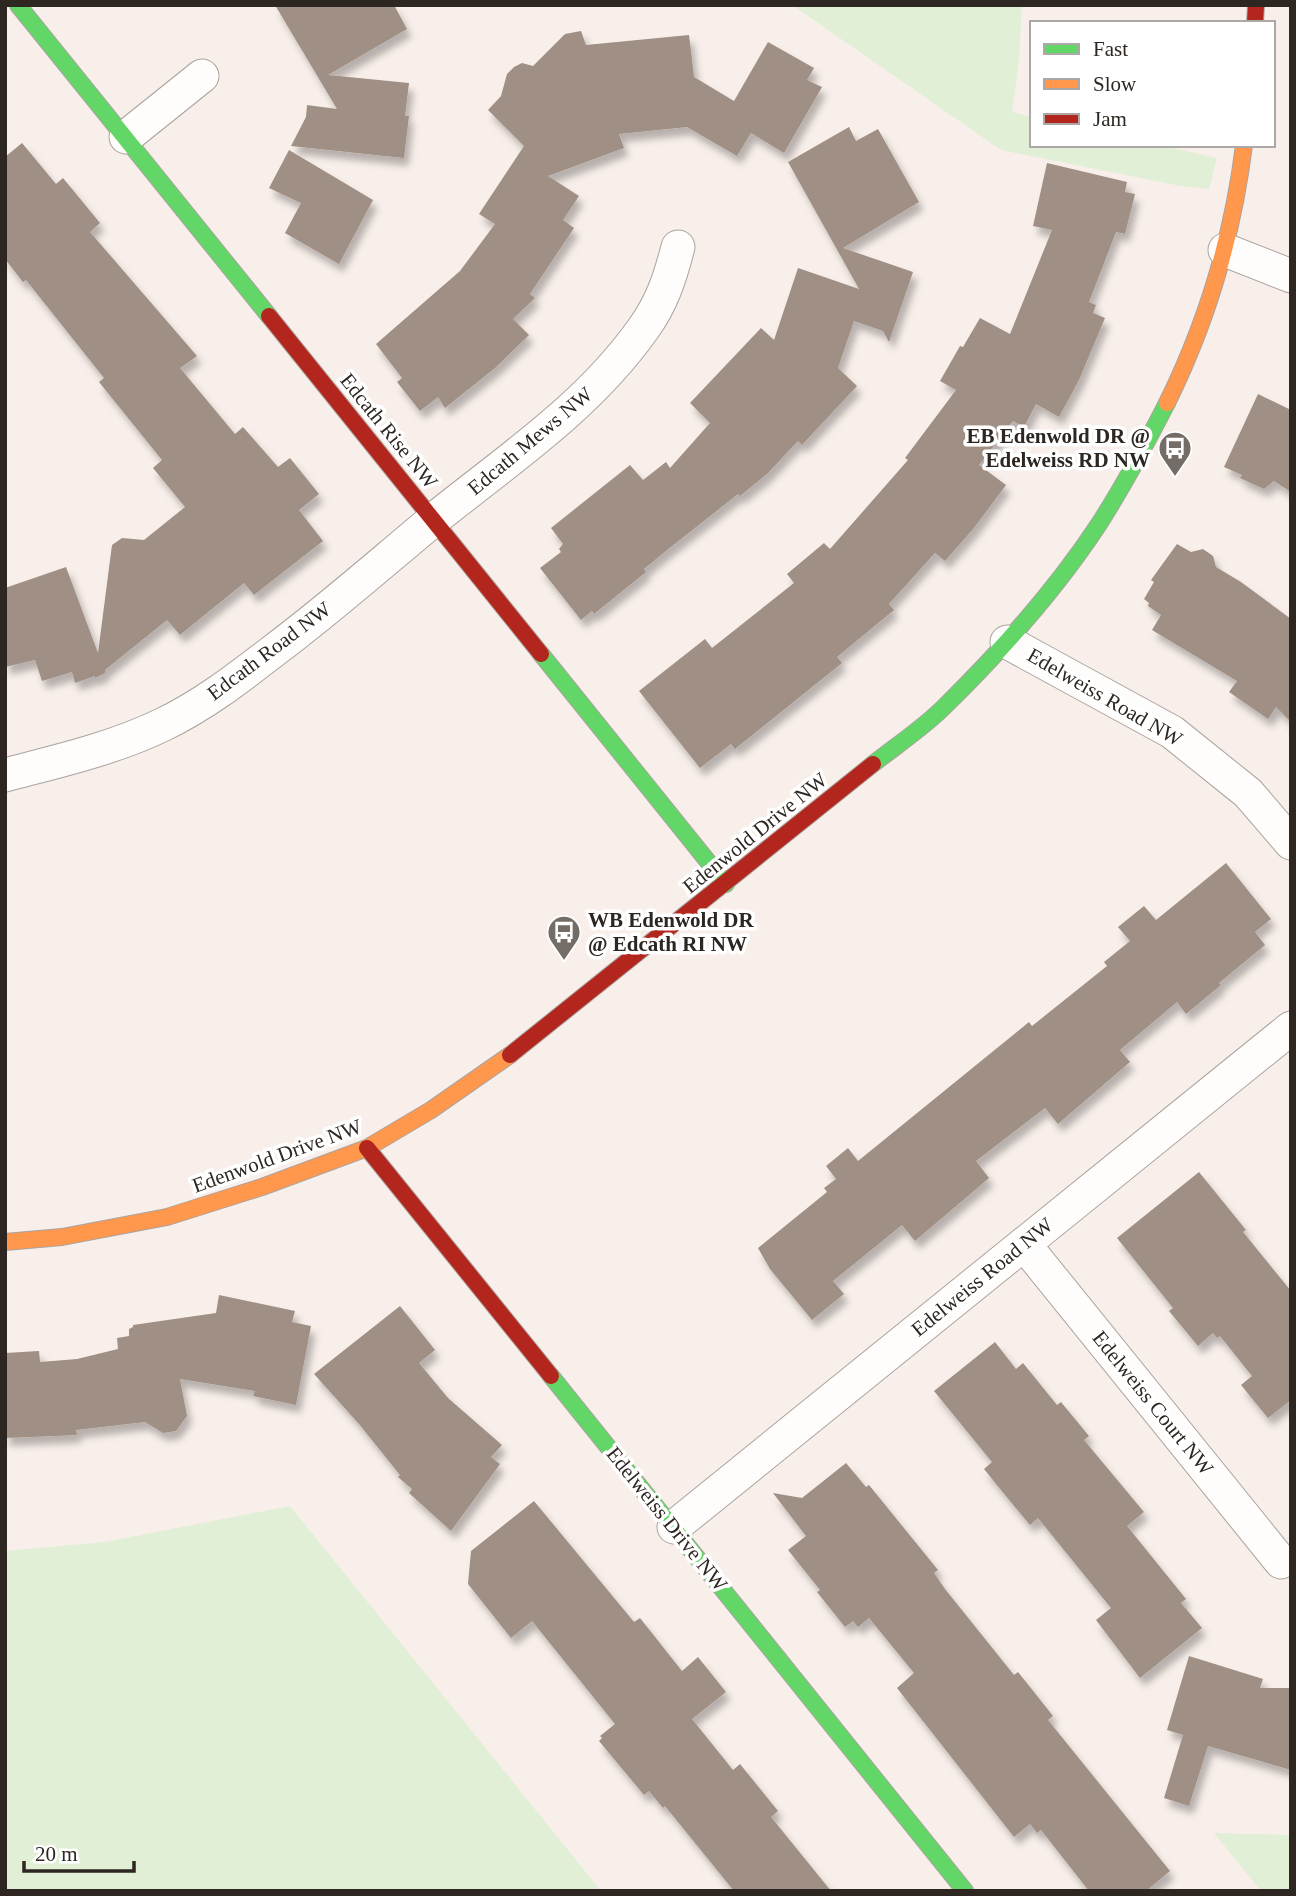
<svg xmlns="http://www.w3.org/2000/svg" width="1296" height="1896" font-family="Georgia,serif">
	<defs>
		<filter id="shadow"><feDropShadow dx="4.5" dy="8" stdDeviation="3.5" flood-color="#0004"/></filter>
	</defs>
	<rect width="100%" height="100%" fill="#f8efea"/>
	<!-- green -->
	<g fill="#e0efd6">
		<path d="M792 5H1022L1019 60 1012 112 1032 117V145H1159L1217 158 1209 189 1181 186 1001 150Z"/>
		<path d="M290 1506 601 1891H5V1551L105 1542Z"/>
		<path d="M1214 1833 1291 1835V1891H1261Z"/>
	</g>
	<!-- building -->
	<g fill="#9f8f84" filter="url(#shadow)">
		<path d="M275 5H394L407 29 328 75 409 83 405 116H409L404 158 291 146 306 117 307 105 337 109Z"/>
		<path d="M581 31 586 45 689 35 694 77 734 101 768 42 814 68 807 80 822 87 784 153 751 133 737 156 687 127 619 134 624 148 548 176 579 196 563 220 574 228 530 294 535 298 513 319 529 335 495 368 445 408 438 397 420 411 397 382 402 378 376 344 460 271 495 224 479 214 524 146 488 110 501 96 507 74 514 67 522 63 533 66 565 34Z"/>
		<path d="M849 127 856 141 878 129 919 202 843 248 913 272 889 342 883 331 854 321 838 368 857 386 802 445 798 441 767 474 740 496 738 494 667 550 644 569 646 572 594 614 592 611 581 620 540 568 561 552 559 549 563 544 551 528 630 465 643 480 666 462 670 468 710 423 690 403 761 328 774 340 798 268 859 289 788 162Z"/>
		<path d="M22 143 56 184 63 178 100 223 90 232 197 356 180 368 235 434 243 427 278 467 290 458 319 494 299 510 323 541 254 595 244 583 180 635 167 620 105 670V673L95 678V676L75 683 72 672 42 681 35 660 5 667V588L66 567 98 653 112 545 122 538 144 540 185 507 153 468 162 460 99 382 104 378 26 280 23 282 5 259V157Z"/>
		<path d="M289 150 373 200 339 264 285 233 301 203 269 188Z"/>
		<path d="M1047 163 1127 182 1125 192 1135 194 1125 234 1116 232 1089 302 1096 305 1093 313 1105 318 1079 380 1059 417 1036 404 1024 427 1013 421 979 465 1006 485 974 528 945 561 935 553 889 604 894 610 837 657 842 663 735 749 731 744 700 768 639 691 705 639 712 648 794 583 787 574 824 543 830 549 908 460 905 458 956 390 940 381 960 346 963 347 980 318 1010 334 1052 230 1033 226Z"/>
		<path d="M1258 394 1291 410V492L1274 481 1264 489 1240 478 1242 475 1224 467Z"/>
		<path d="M1177 544 1191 552 1203 549 1213 556 1216 567 1241 582 1291 619V722L1276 707 1268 719 1229 692 1237 681 1152 630 1161 615 1148 606 1149 603 1144 599 1154 582 1151 580Z"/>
		<path d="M1226 863 1271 919 1255 932 1265 945 1219 983 1221 985 1186 1014 1177 1002 1120 1050 1130 1062 1058 1124 1045 1108 976 1161 989 1178 915 1241 902 1225 833 1281 844 1294 812 1320 770 1269 758 1248 827 1192 824 1188 836 1179 826 1166 848 1148 858 1161 1029 1022 1032 1026 1107 966 1104 962 1130 941 1118 927 1144 906 1156 920Z"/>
		<path d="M1199 1172 1246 1230 1243 1232 1291 1291V1400L1268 1418 1241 1385 1252 1376 1220 1336 1217 1338 1213 1333 1198 1346 1169 1311 1173 1308 1117 1238Z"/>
		<path d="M219 1295 295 1311 292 1322 311 1326 296 1405 253 1396 255 1391 180 1379 187 1416 176 1431 163 1433 145 1422 76 1430 77 1435 5 1438V1353L39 1351 40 1362 77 1359 118 1349 117 1338 129 1336V1329L133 1327V1325L216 1313Z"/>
		<path d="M400 1306 435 1350 419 1363 448 1398 502 1445 491 1457 500 1464 451 1531 409 1493 412 1489 398 1477 400 1475 359 1424 314 1374Z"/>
		<path d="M995 1342 1016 1369 1023 1363 1057 1405 1061 1402 1089 1436 1084 1440 1144 1512 1127 1526 1186 1599 1181 1603 1202 1628 1140 1678 1096 1620 1111 1608 1038 1518 1030 1525 1010 1501 984 1469 992 1462 934 1391Z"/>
		<path d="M846 1463 866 1487 869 1485 938 1570 934 1573 945 1589 1014 1675 1018 1672 1034 1692 1053 1716 1048 1720 1170 1871 1146 1891H1089L1041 1830 1037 1833 1030 1824 1014 1837 897 1688 914 1673 869 1618 858 1627 853 1621 845 1627 817 1592 820 1590 788 1550 806 1536 773 1493 802 1498Z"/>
		<path d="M534 1501 634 1622 640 1618 682 1671 698 1657 726 1692 692 1719 733 1770 740 1764 778 1811 771 1817 831 1891H734L665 1806 663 1808 649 1791 644 1795 599 1741 602 1738 600 1736 615 1724 532 1621 511 1638 468 1584 471 1551Z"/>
		<path d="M1189 1656 1263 1679 1260 1688H1291V1770L1208 1746 1189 1806 1164 1798 1183 1735 1167 1730Z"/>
	</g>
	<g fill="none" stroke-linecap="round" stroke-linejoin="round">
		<defs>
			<g id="street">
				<path d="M126 137 202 76"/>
				<path d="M1225 250 1291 276"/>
				<path d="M1007 642 1172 732 1248 793 1291 843"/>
				<path d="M5 775C58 761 112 749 162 725 202 706 237 679 272 652 327 611 379 565 432 521 506 461 587 408 643 329 662 303 670 278 678 247"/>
				<path d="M1024 1244 1281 1562"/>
				<path d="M674 1527 1291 1028"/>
			</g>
			<g id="fast">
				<path d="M18 5 269 316"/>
				<path d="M541 654 726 884"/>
				<path d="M873 764C897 745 923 728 944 707 1001 651 1055 591 1099 524 1124 485 1146 444 1167 403"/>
				<path d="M551 1376 965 1891"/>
			</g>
			<g id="slow">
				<path d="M1167 403C1207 322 1233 234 1244 145"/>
				<path d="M5 1242 62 1237 167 1217 262 1187 367 1148 431 1110 510 1055"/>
			</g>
			<g id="jam">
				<path d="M1255 23 1256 5"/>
				<path d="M269 316 541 654"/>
				<path d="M510 1055 873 764"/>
				<path d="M367 1148 551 1376"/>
			</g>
		</defs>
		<!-- street casing -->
		<use href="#street" stroke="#aaa39f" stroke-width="35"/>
		<!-- fast casing -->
		<use href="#fast" stroke="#aaa39f" stroke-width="18"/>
		<!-- slow casing -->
		<use href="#slow" stroke="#aaa39f" stroke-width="18"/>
		<!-- jam casing -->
		<use href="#jam" stroke="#aaa39f" stroke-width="18"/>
		<!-- street -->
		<use href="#street" stroke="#fefdfc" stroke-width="33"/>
		<!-- fast -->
		<use href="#fast" stroke="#63d668" stroke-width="16"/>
		<!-- slow -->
		<use href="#slow" stroke="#ff974d" stroke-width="16"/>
		<!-- jam -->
		<use href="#jam" stroke="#b3261e" stroke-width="16"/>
	</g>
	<!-- icons -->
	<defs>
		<symbol id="bus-pin" viewBox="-11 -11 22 30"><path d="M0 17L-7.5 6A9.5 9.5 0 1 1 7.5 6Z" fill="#746c67" stroke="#fff"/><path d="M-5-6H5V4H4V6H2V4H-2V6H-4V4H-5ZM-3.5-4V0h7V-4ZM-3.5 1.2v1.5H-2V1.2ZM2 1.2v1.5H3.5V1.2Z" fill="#fff"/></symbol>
	</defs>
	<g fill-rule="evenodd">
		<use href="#bus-pin" x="1156" y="429" width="38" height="52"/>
		<use href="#bus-pin" x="545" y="913" width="38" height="52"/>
	</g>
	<g text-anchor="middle" stroke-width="7" stroke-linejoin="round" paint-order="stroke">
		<!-- street labels -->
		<g font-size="21" fill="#2d2621" stroke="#fff">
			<text transform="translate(389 431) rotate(51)" y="7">Edcath Rise NW</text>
			<text transform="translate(530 441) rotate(-40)" y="7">Edcath Mews NW</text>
			<text transform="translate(269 651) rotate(-37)" y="7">Edcath Road NW</text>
			<text transform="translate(1105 697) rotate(30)" y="7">Edelweiss Road NW</text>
			<text transform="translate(755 833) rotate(-39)" y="7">Edenwold Drive NW</text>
			<text transform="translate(277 1156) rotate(-20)" y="7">Edenwold Drive NW</text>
			<text transform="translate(982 1277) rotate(-39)" y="7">Edelweiss Road NW</text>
			<text transform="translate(1153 1403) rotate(51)" y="7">Edelweiss Court NW</text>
			<text transform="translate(667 1519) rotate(51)" y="7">Edelweiss Drive NW</text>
		</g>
		<!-- poi labels -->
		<g font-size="21" font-weight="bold" fill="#2d2621" stroke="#fff" text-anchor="end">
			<text x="1150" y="443">EB Edenwold DR @<tspan x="1150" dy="24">Edelweiss RD NW</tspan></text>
			<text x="588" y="927" text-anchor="start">WB Edenwold DR<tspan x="588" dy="24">@ Edcath RI NW</tspan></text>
		</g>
	</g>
	<!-- border -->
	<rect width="1296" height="1896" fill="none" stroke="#2d2621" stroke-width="14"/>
	<!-- legend -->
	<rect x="1030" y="21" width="245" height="126" fill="#ffffff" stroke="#aba8a6" stroke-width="2"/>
	<rect x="1044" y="44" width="35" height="10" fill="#63d668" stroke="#aba8a6" stroke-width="2"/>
	<text x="1093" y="56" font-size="21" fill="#2d2621">Fast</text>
	<rect x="1044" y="79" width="35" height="10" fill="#ff974d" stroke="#aba8a6" stroke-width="2"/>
	<text x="1093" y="91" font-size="21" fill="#2d2621">Slow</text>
	<rect x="1044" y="114" width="35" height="10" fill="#b3261e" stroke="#aba8a6" stroke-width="2"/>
	<text x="1093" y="126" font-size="21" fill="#2d2621">Jam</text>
	<!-- scale -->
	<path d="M24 1861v10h110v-10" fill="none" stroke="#2d2621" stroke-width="3.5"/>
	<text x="35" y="1861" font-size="21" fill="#2d2621" stroke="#ffffff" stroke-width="5" paint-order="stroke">20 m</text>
</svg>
